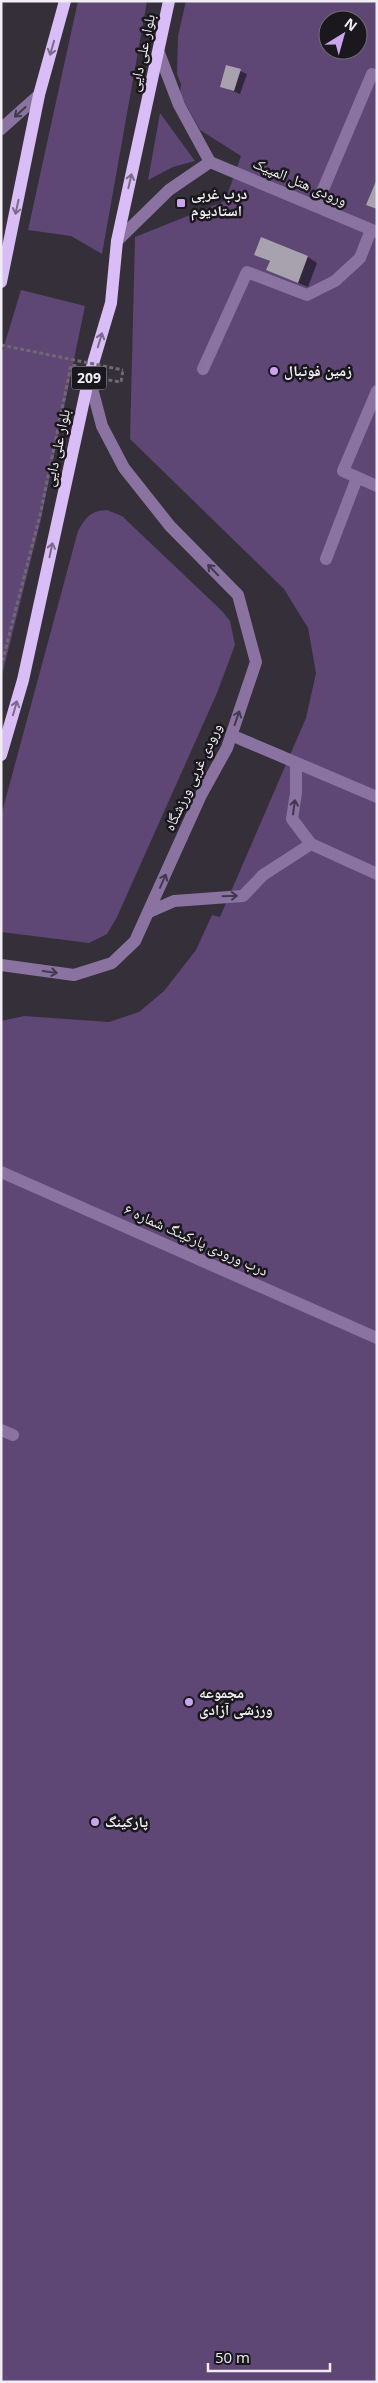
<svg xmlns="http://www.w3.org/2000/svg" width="378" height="2383" font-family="'Open Sans','Noto Naskh Arabic',sans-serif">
	<rect width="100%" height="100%" fill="#342f39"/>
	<!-- green -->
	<g fill="#5e4675" fill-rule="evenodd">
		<path d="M78 1H147L102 254 71 236 28 230Z"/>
		<path d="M186 1H377V2382H1V1021L24 1016 109 1022 139 1012 164 991 196 950 212 915 220 917 306 718 316 673 308 628 284 589 130 439 135 237 225 201 241 156 200 130 180 94 181 84 177 74 178 36ZM328 20H358V50H328Z"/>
		<path d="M160 113 195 161 173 167 148 180Z"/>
		<path d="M21 290 85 306 41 519 1 679V356Z"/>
		<path d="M107 510 122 516 222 611 230 621 235 645 217 693 117 917 107 934 89 943 1 932V816L78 531C86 517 90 511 107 510Z"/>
	</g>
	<!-- shadow -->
	<g fill="#0007">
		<path d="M240 71 247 74 240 94 221 86Z"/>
		<path d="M256 254 308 257 317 263 308 287 268 270 271 262Z"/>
	</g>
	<!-- building -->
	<g fill="#a8a2af">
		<path d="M226 65 241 69 234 91 220 87Z"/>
		<path d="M377 179V209L366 205Z"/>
		<path d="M261 237 308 256 298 283 266 270 270 261 254 255Z"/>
	</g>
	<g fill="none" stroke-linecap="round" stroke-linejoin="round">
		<!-- path -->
		<g stroke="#6e6972" stroke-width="3" stroke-dasharray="4 2.5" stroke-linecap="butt">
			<path d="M102 379 121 382 123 370"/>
			<path d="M1 658 3 659 40 515 71 365 78 366"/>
		</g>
		<!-- minor -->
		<g stroke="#8a73a1" stroke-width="12">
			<path d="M1 129 39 95"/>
			<path d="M210 162 377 232"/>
			<path d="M316 206 372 74 377 76"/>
			<path d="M117 241 169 190 210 162 179 105 159 53"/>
			<path d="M203 369 247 272 307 295 335 281 360 258 371 230"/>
			<path d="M377 391 343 471 377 486"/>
			<path d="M326 559 357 478"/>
			<path d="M231 735 377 797"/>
			<path d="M296 763V793L292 819 311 844 377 874"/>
			<path d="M149 912 174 901 243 896 263 875 311 844"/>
			<path d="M1 965 74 975 112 963 135 941 201 795 227 748 256 662 238 595 170 526 124 468 102 426 89 377"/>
			<path d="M1 1172 377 1338"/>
			<path d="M1 1430 13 1435"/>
		</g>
		<!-- major -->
		<g stroke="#d9bdf6" stroke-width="12">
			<path d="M1 282 39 95 65 1"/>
			<path d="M1 755 23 680 89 377 111 303 117 241 169 1"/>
		</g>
		<!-- path-bridge -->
		<path stroke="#6e6972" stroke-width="3" stroke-dasharray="4 2.5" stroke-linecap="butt" d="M1 345 123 370"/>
	</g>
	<!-- one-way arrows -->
	<defs><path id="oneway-shaft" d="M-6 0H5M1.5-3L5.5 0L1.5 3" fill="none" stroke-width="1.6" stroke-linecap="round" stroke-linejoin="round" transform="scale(1.25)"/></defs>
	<g stroke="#7a6a8a">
		<use href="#oneway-shaft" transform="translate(52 48) rotate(106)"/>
		<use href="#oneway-shaft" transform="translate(130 181) rotate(-77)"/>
		<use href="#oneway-shaft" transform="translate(17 207) rotate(102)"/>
		<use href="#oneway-shaft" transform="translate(100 340) rotate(-73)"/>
		<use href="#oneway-shaft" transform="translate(51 550) rotate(-78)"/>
		<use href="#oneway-shaft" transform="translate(15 708) rotate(-74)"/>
	</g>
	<g stroke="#41384b">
		<use href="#oneway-shaft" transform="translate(20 112) rotate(138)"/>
		<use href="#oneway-shaft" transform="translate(213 570) rotate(-134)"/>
		<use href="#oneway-shaft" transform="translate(237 718) rotate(-71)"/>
		<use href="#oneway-shaft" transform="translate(294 807) rotate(-82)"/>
		<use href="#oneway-shaft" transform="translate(163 881) rotate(-66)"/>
		<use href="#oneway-shaft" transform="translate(230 896) rotate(-2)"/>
		<use href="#oneway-shaft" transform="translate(50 972) rotate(8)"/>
	</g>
	<!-- markers -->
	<g fill="#c9a5ee" stroke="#1a181d" stroke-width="2">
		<rect x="176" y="198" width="10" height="10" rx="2.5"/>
		<circle cx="274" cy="371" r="5"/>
		<circle cx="189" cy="1702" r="5"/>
		<circle cx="95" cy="1822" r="5"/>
	</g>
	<g text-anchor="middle" stroke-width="5" stroke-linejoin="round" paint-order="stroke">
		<!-- shield labels -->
		<rect fill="#1a181d" stroke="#b0adb4" stroke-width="1" x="71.5" y="366.5" width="35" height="23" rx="4"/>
		<g font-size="14" font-weight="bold" fill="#f1edf4">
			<text x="89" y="383">209</text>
		</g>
		<!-- street labels -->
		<g font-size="15" fill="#f1edf4" stroke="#1a181d">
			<text transform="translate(142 53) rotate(-78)" y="5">بلوار علی دایی</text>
			<text transform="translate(300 182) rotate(23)" y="5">ورودی هتل المپیک</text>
			<text transform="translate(57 448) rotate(-78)" y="5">بلوار علی دایی</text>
			<text transform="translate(193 777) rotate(-65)" y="5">ورودی غربی ورزشگاه</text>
			<text transform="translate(196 1240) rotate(24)" y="5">درب ورودی پارکینگ شماره ۶</text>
		</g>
		<!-- poi labels -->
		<g font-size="15" font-weight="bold" fill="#f1edf4" stroke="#1a181d" text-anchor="start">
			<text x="191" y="199">درب غربی<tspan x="191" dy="17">استادیوم</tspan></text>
			<text x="284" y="376">زمین فوتبال</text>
			<text x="199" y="1698">مجموعه<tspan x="199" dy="17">ورزشی آزادی</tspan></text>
			<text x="105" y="1827">پارکینگ</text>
		</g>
	</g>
	<!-- border -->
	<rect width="378" height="2383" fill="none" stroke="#f1edf4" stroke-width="5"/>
	<!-- north arrow -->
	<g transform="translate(343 35) rotate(37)"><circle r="24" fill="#1a181d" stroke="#706d73"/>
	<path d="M0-4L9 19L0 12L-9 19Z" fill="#c9a5ee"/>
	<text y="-8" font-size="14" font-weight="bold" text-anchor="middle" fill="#f1edf4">N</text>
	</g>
	<!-- scale -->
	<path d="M208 2363v8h122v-8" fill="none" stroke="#f1edf4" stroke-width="2.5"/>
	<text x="215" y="2363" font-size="15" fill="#f1edf4" stroke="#1a181d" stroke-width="4" paint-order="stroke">50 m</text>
</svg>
